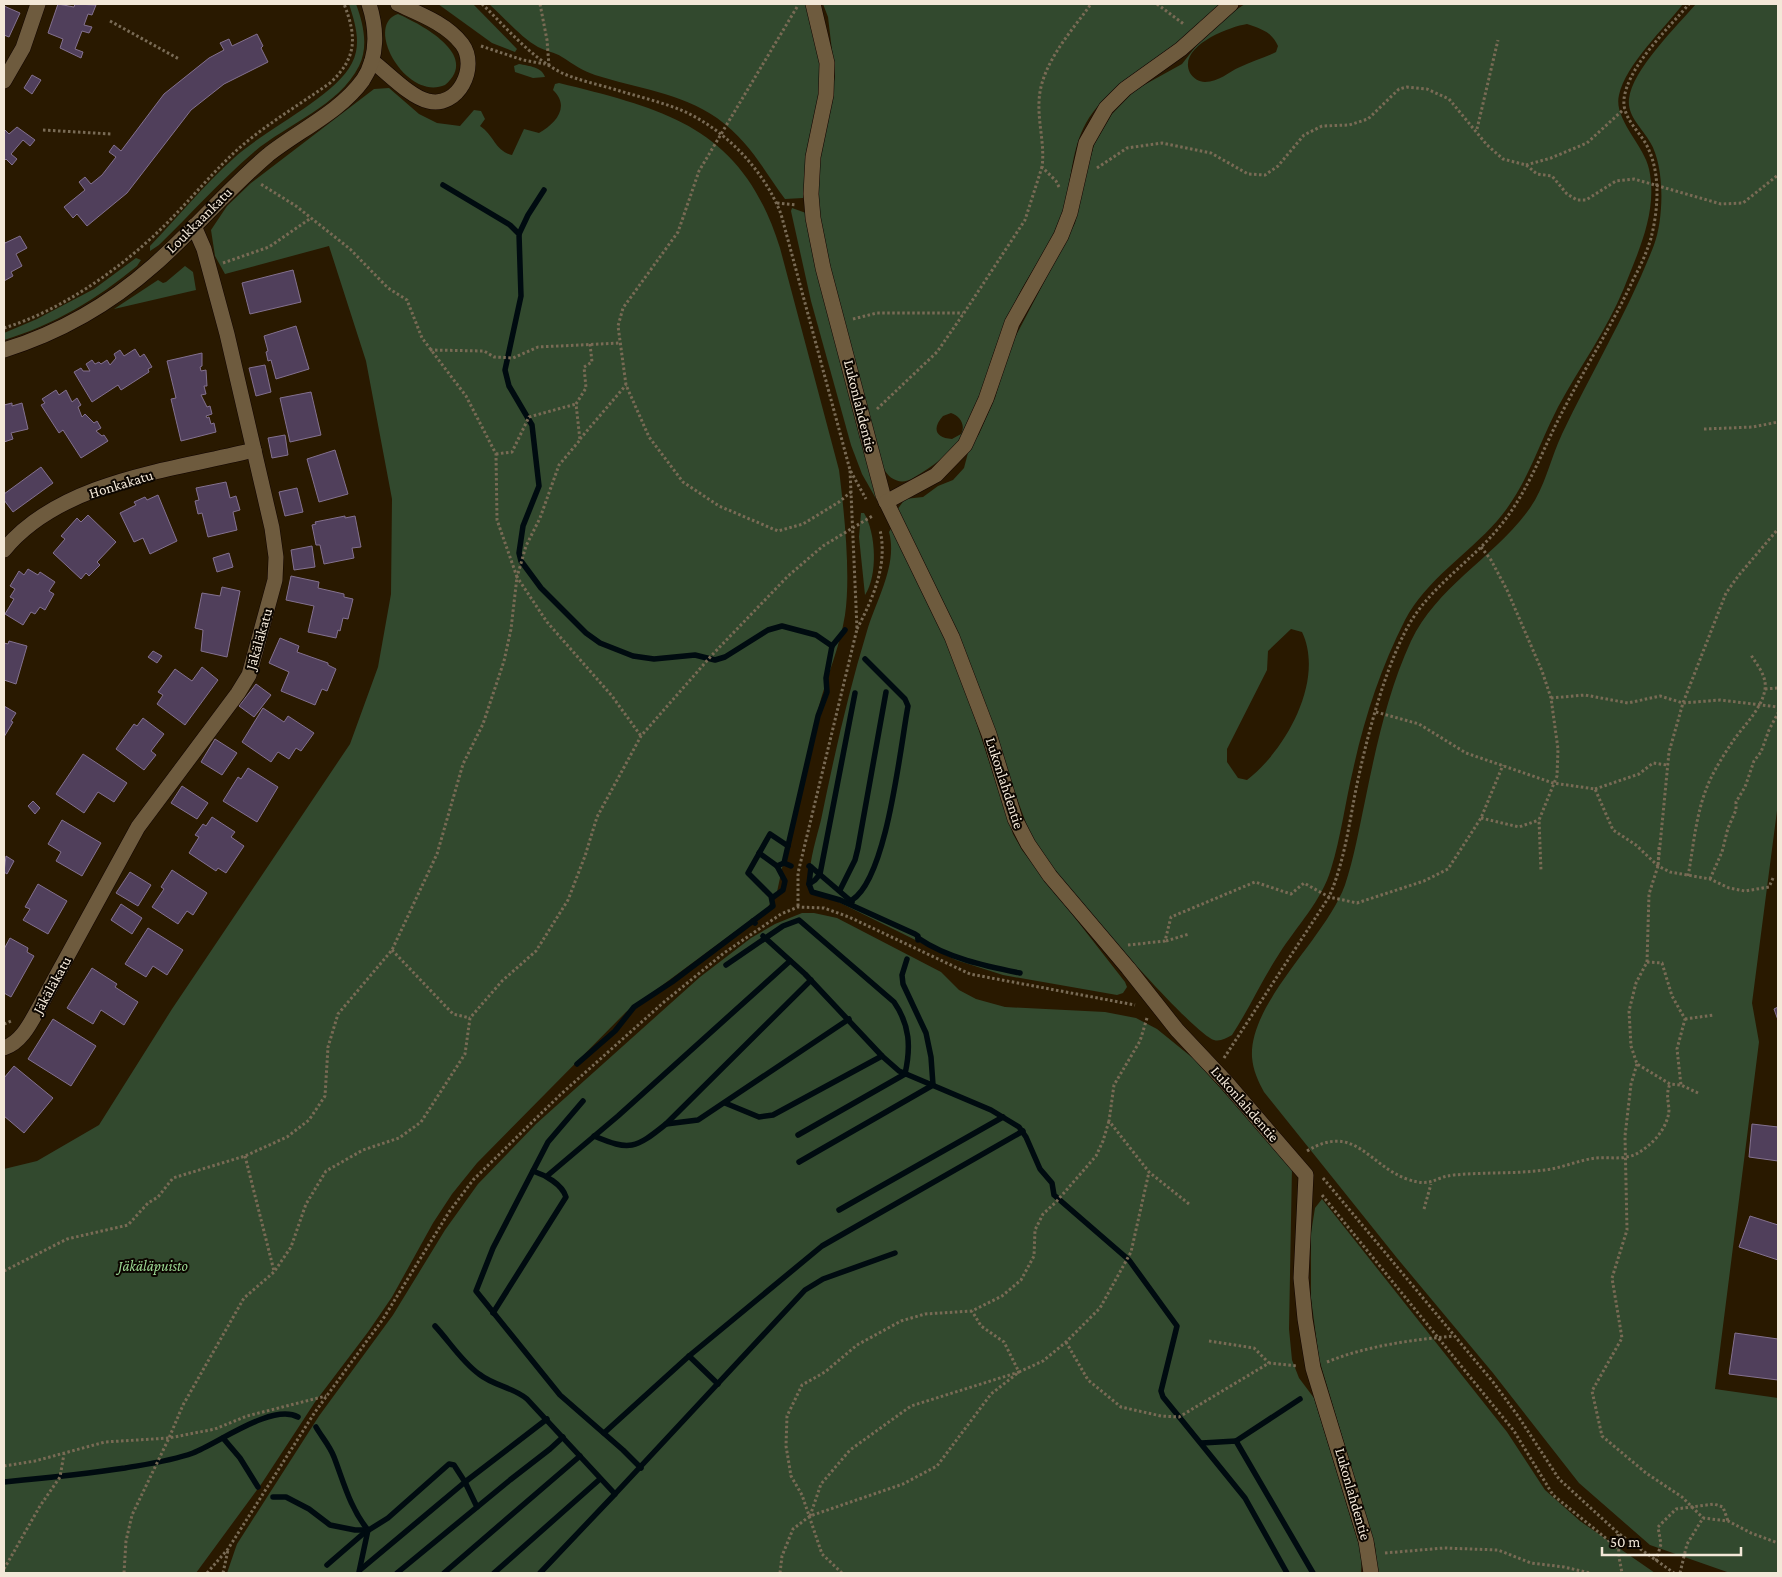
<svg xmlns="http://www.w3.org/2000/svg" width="1782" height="1577" font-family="'Crimson Pro',serif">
	<rect width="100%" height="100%" fill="#291900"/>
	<!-- green -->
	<g fill="#32492e" fill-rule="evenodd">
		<path d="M349 4H356C363 23 369 46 359 66 339 106 287 124 254 152 220 181 191 214 159 245L150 251V246C178 217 204 185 234 158 265 129 335 97 352 63 362 44 355 23 349 4Z"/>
		<path d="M438 4H473L517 49 515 52 492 43Z"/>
		<path d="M489 4H807L817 34 822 83 803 198 785 199C762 168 750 142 717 118 681 93 636 88 595 75 583 71 573 64 562 57 555 52 545 51 538 47 520 37 504 17 489 4Z"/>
		<path d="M823 4H1220C1201 21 1182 42 1161 56 1132 76 1104 92 1086 123 1072 148 1072 176 1065 203 1056 240 1030 270 1014 304 1008 319 1000 334 995 349 985 377 979 408 963 434 951 454 932 467 913 478 901 486 888 479 883 467L819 227 816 176 835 76 828 17ZM951 413C960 416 966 425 961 434L952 439C935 438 932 428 943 416Z"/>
		<path d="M1245 4H1683C1664 29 1626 64 1619 95 1613 119 1644 145 1649 169 1658 211 1639 250 1624 288 1607 330 1579 368 1558 407 1538 446 1526 488 1497 521 1467 555 1426 580 1405 620 1381 667 1364 719 1353 770 1345 803 1341 837 1331 869 1322 900 1297 926 1279 954 1262 980 1249 1009 1232 1035 1226 1038 1220 1042 1214 1040 1192 1034 1051 871 1035 844 1032 837 1029 830 1026 823L962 649 897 510 905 499 923 497 938 486 953 480 964 468 969 449 979 434 995 398 1010 347 1075 223 1083 185 1094 145 1112 114 1135 90 1182 64 1196 46 1231 13ZM1247 24C1261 29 1271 31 1278 46L1276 52C1264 58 1252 61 1240 67 1228 72 1219 82 1205 82 1199 82 1193 78 1190 73 1177 47 1228 27 1247 24ZM1291 629 1302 632C1325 680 1286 750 1247 780L1238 778 1227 762V749L1267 670 1268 651Z"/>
		<path d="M1696 4H1778V803L1752 1003 1759 1042 1715 1389 1778 1398V1573H1730L1650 1545 1579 1483 1493 1373 1397 1258 1264 1092C1258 1081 1253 1070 1252 1057 1249 1002 1326 938 1345 885 1354 858 1359 829 1365 801 1376 747 1388 691 1411 641 1437 586 1496 556 1530 508 1545 487 1551 457 1562 434 1592 371 1629 310 1654 245 1664 218 1665 166 1650 142 1642 128 1627 116 1629 99 1632 70 1677 26 1696 4Z"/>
		<path d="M398 14C420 24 481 55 445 85 406 102 363 25 398 14Z"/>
		<path d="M519 64C529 66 542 67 545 77L533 78 515 72 514 66Z"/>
		<path d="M559 83C669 110 743 129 780 248L839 470C844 510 851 575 845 615 840 647 826 678 818 710 803 770 790 831 777 892L768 907 626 1012 477 1163 452 1194 433 1223 392 1297 368 1332 315 1402 262 1483 196 1573H4V1169L37 1161 99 1125 172 1009 350 744 378 667 391 594 392 499 366 361 329 246 225 274 215 256 211 230 227 206 251 183 374 89 389 88 419 114 437 123 460 126 474 110 481 111 485 119 480 126C494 135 495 151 512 155L524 129 539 133C555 124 571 107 553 90L555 84Z"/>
		<path d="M792 208 806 213 881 502 879 504 862 474 851 445 811 301 791 211Z"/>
		<path d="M136 258 141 260 137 266C97 299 54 325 4 340V333L37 319 94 289Z"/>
		<path d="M185 266 193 272 196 290 114 309 158 280 163 283 166 282Z"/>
		<path d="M861 513H864C876 533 878 575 865 595L859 537Z"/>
		<path d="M892 527 956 661 1013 834 1022 850 1125 982 1127 987 1123 993 1117 995 1003 975 956 960 810 888C807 867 816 840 821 820 834 757 848 693 867 631 876 600 898 565 889 532Z"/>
		<path d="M802 913H814L837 918 941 972 959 990 976 999 1005 1007 1105 1012 1136 1018 1157 1029 1194 1059 1292 1167 1289 1329 1292 1360 1299 1378 1314 1398 1362 1555 1361 1573H227L237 1544 319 1416 393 1315 445 1230 478 1184 536 1124 700 977 751 938 775 924Z"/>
		<path d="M1322 1199 1507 1432 1545 1490 1580 1521 1655 1573H1378L1375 1546 1319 1359 1311 1298V1233L1315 1208Z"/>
	</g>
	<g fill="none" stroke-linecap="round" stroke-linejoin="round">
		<!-- stream -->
		<g stroke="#000b10" stroke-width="5.5">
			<path d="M443 185 510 225 519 234 521 296 505 370 509 386 532 425 539 486 523 526 519 553 521 561 541 588 586 633 600 643 633 656 654 659 695 655 715 660 725 657 768 630 782 626 816 635 832 646 826 678 827 692 818 716 784 863"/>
			<path d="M519 234 528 215 544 190"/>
			<path d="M832 646 845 630"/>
			<path d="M759 853 777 866 784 863 791 866"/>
			<path d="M809 866 811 867 809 884 812 892 840 900 915 934 918 936V940"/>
			<path d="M810 866 852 902"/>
			<path d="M809 884 815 880 820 874 855 693"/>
			<path d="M840 890 855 860 858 848 886 692"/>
			<path d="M772 898 783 890 785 881 777 866"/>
			<path d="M852 900C887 878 900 749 908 706L905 699 865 659"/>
			<path d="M755 923 753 921 773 906 771 896 748 873 770 834 788 846"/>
			<path d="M763 936 805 974 882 1056 899 1071 991 1110 1019 1127 1026 1137 1040 1169 1052 1183 1054 1195 1129 1260 1177 1326 1161 1391 1163 1397 1245 1498 1287 1573"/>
			<path d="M918 938C947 958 985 966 1020 973"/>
			<path d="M726 965 783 926 799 920 894 1002C910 1025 911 1047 905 1074L798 1135"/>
			<path d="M577 1064 615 1031 634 1007 672 982 753 921"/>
			<path d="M583 1101 548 1142 493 1248 476 1291 560 1395 623 1450 641 1468"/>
			<path d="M725 1103 759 1117 773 1115 882 1056"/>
			<path d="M666 1124 698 1120 849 1019"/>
			<path d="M594 1136C630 1151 635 1149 666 1124L811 980"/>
			<path d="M799 1162 933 1085 931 1057 926 1033 903 984 902 975 907 959"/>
			<path d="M547 1176 618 1116 790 961"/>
			<path d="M839 1210 1003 1117"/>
			<path d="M493 1313 566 1197C562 1184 545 1175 533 1171"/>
			<path d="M435 1326C449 1341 462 1362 479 1374 494 1386 513 1387 527 1399L615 1494 805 1290 823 1279 895 1253"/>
			<path d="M689 1356 718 1384"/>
			<path d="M316 1427C321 1436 330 1446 334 1457 344 1483 350 1508 368 1530"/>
			<path d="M604 1433 689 1356 822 1246 1023 1131"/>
			<path d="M223 1438 240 1458 258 1487"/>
			<path d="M1236 1441 1300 1399"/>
			<path d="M1202 1443 1236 1441 1313 1573"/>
			<path d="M4 1482C45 1478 85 1474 125 1468 148 1464 171 1461 193 1453 219 1443 272 1403 298 1417"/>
			<path d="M273 1497H286L309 1509 330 1525 355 1530H368"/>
			<path d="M327 1565 364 1533 388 1518 449 1464 454 1465 465 1482 477 1507"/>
			<path d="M360 1570 465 1482 547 1419"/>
			<path d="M359 1572 368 1530"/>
			<path d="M397 1573 510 1480 550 1449 563 1437"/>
			<path d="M444 1573 580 1456"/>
			<path d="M494 1573 600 1479"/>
			<path d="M540 1573 615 1494"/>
		</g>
	</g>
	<!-- building -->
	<g fill="#503f5b" stroke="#83718f">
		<path d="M58 4 74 7 75 4 96 5 92 15 88 14 84 25 92 27 89 33 82 31 75 49 83 52 81 58 60 48 63 39 48 33Z"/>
		<path d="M4 6 20 13 9 37 4 35Z"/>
		<path d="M257 34 263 46 261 48 268 62 224 84 191 110 127 193 87 226 77 214 73 218 64 207 85 190 79 182 85 177 91 184 102 175 116 157 109 152 114 145 121 151 164 94 209 58 224 50 220 43 229 39 232 46Z"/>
		<path d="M32 75 41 80 32 94 24 88Z"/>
		<path d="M17 127 35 140 30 146 23 140 11 154 17 159 12 165 6 159 4 161V129L9 134Z"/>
		<path d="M20 236 27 248 16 254 22 266 11 272 13 276 4 281V240L5 243Z"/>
		<path d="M293 270 301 302 250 314 242 283Z"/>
		<path d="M296 326 309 369 276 379 271 360 268 361 266 352 268 351 264 336Z"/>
		<path d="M135 349 140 357 144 354 146 357 152 367 148 369 149 372 121 390 118 385 92 402 74 372 81 368 83 371H90L86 364 92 360 95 364 99 362 101 364 107 360 110 365 116 358 114 354 120 350 124 356Z"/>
		<path d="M202 353V366L200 367 201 371 206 370 207 386H204L206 394 201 395 207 407 210 406 212 414 206 416 207 418 209 417 211 424 214 423 216 432 181 441 171 399 176 398 167 361Z"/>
		<path d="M265 365 271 392 256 396 249 368Z"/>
		<path d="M56 390 59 395 66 390 72 402 77 398 81 405 78 407 82 417 85 414 94 423 97 421 101 428 96 431 102 436 104 435 108 441 81 458 63 430 59 433 41 405 45 403 42 399Z"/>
		<path d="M311 392 321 435 290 442 280 398Z"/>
		<path d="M12 403V406L22 403 28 429 11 433 13 439 4 442V405Z"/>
		<path d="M285 435 288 455 272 458 268 438Z"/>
		<path d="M335 450 348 494 319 502 307 459Z"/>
		<path d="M41 467 53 483 13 512 4 500V494Z"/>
		<path d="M226 482 230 498 236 496 240 510 233 512 237 530 208 537 202 513 198 514 195 501 199 500 196 488Z"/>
		<path d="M297 488 303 512 285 516 279 492Z"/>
		<path d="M158 495 177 541 150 554 143 538 134 542 120 513 136 505 134 502 145 497 147 500Z"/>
		<path d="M88 515 116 542 97 562 100 565 89 576 86 573 81 579 53 553 65 539 61 536 77 518 81 522Z"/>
		<path d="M345 516V518L355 516 361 547 352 548 354 558 324 564 320 545H316L312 525 316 524 315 522Z"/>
		<path d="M312 546 315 567 294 570 291 550Z"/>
		<path d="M229 553 233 567 217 572 213 558Z"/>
		<path d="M28 569 38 575 40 572 55 582 49 591 54 594 45 610 40 607 35 614 31 612 23 625 5 614 14 599 10 597 15 589 10 586 19 571 24 575Z"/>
		<path d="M291 576 319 582 318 588 344 594V597L353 599 348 619 343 618 340 631 338 630 336 638 308 632 314 606 286 600Z"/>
		<path d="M222 587 240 591 227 657 201 651 203 630 195 628 202 593 220 596Z"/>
		<path d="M280 638 299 646 297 652 328 663V665L336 669 327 691 322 689 315 705 281 691 289 672 269 663Z"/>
		<path d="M9 641 27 646 16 684 4 680V643L8 644Z"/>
		<path d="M153 651 162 656 157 663 148 657Z"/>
		<path d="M202 667 218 680 185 725 157 704 163 695 158 692 175 669 192 681Z"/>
		<path d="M256 684 271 695 254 717 239 706Z"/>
		<path d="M4 706 16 713 11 721 13 722 4 737Z"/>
		<path d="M263 708 284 722 288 716 314 733 301 751 296 748 289 759 278 752 271 762 242 742Z"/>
		<path d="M143 718 164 734 151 751 156 755 144 770 116 749 134 724 137 726Z"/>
		<path d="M215 739 237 753 222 775 201 762Z"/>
		<path d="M83 754 127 783 114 802 98 792 84 813 56 794Z"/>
		<path d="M248 768 278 787 257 822 223 801 238 777 241 779Z"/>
		<path d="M182 786 208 803 197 819 171 803Z"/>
		<path d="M33 801 40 808 35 814 28 806Z"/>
		<path d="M212 817 235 832 231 837 244 846 226 873 218 868 216 871 189 853 199 837 195 835 203 824 206 826Z"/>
		<path d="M62 820 101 843 82 876 56 861 61 852 48 844Z"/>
		<path d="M6 856 14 861 7 874 4 872Z"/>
		<path d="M172 870 207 893 193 915 187 911 178 924 152 907 164 889 161 887Z"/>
		<path d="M130 872 151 885 138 906 116 893Z"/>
		<path d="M38 884 67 901 48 934 23 920 30 909 25 907Z"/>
		<path d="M121 904 142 918 132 934 111 920Z"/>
		<path d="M148 928 183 950 167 975 153 966 146 977 125 964Z"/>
		<path d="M10 938 28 948 27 952 34 956 11 997 4 993V949Z"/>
		<path d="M92 968 117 984 115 987 138 1002 124 1025 101 1010 93 1024 67 1008Z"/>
		<path d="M1778 1007V1020L1774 1009Z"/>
		<path d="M53 1019 96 1046 71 1086 28 1059Z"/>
		<path d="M14 1066 53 1098 24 1133 4 1116V1078Z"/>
		<path d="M1752 1124 1778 1127V1161L1749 1157Z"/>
		<path d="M1750 1216 1778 1225V1260L1739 1247Z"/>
		<path d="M1735 1333 1778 1339V1380L1729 1374Z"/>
	</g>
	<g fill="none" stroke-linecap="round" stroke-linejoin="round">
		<defs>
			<g id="minor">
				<path d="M813 4 827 63 826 95 813 157 811 194 813 218 823 268 883 495 952 637 989 734 1015 819 1028 844 1050 876 1128 968 1177 1030 1226 1082 1306 1175 1301 1278 1305 1319 1313 1368 1366 1541 1371 1573"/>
				<path d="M372 61C387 72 410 97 428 101 458 109 479 67 462 44 447 24 420 14 398 4"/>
				<path d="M4 81 23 48 38 4"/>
				<path d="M4 350C59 333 110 304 154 265 194 230 228 189 268 155 298 131 340 112 363 80 378 57 377 29 369 4"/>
				<path d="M886 502 936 475 965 445 986 399 1012 323 1061 236 1070 213 1086 143 1106 108 1125 89 1181 49 1231 4"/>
				<path d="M4 550C60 481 172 470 254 450"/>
				<path d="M4 1048C22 1042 31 1022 40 1006L138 827 238 693 249 675 275 580 276 557 272 528 227 334 204 249 194 226"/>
			</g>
		</defs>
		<!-- minor casing -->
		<use href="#minor" stroke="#110400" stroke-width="16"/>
		<!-- path -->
		<g stroke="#796b55" stroke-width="3" stroke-dasharray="2.5 2.5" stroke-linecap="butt">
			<path d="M482 4C507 28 530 57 562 73 580 81 601 85 620 91 640 97 661 102 681 110 725 129 764 170 781 214L850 470 866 499"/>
			<path d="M540 4 547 40 549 66"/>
			<path d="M1157 4 1185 25"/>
			<path d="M797 7 699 171 678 232 623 308 618 326 626 385 649 437 683 482 719 506 778 531 803 524 839 502 851 492"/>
			<path d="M110 21 179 59"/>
			<path d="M481 46 523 60 545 64"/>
			<path d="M1477 129 1498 40"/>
			<path d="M43 130 111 134"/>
			<path d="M1526 165 1551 158 1587 143 1624 109"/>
			<path d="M1097 168 1127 148 1162 143 1211 153 1248 174 1265 175 1278 166 1304 135 1322 126 1349 125 1368 119 1399 89 1407 87 1427 89 1449 99 1487 145 1503 159 1526 165 1537 174 1552 176 1567 194 1577 200H1586L1616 181 1634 179 1721 204 1743 203 1778 175"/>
			<path d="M1059 187 1056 181 1042 167C1045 145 1038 124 1039 102 1040 65 1071 32 1091 4"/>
			<path d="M777 203 796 205"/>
			<path d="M223 263 269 247 311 218"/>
			<path d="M853 319 877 313H963"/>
			<path d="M4 328C63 310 123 267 166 224 190 200 212 173 237 150 265 125 299 105 330 83 357 58 357 37 344 4"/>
			<path d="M590 344 592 362 584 367 586 388 576 404 580 440 559 465 540 518 526 546 517 577 547 622 612 696 641 736"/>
			<path d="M430 350 484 351 494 357 513 358 538 347 620 343"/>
			<path d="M877 409 937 352 964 313 1025 220 1042 167"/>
			<path d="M1704 429 1753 427 1778 422"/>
			<path d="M580 439 626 385"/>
			<path d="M496 454 512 452 529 417 576 404"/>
			<path d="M1481 547 1491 560 1507 590 1542 671 1551 698 1558 749 1557 776 1539 820 1541 871"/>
			<path d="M857 629C873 598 888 565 880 530"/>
			<path d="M1765 689 1778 688"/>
			<path d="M1551 698 1585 695 1628 703 1660 696 1683 703 1720 700 1778 707"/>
			<path d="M1376 712 1419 724 1466 753 1553 783 1595 789 1613 830 1636 845 1658 866 1670 872 1710 879 1729 888 1745 891 1769 887 1773 878"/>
			<path d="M1595 789 1639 774 1653 763 1667 765"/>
			<path d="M1481 818 1519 827 1539 820"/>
			<path d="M1659 847 1658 866 1669 752 1683 703 1726 593 1739 575 1778 529"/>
			<path d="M1658 866 1649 894 1647 962 1636 983 1629 1011 1631 1046 1637 1064 1670 1084 1681 1085 1698 1093"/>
			<path d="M1688 876C1694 844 1696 810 1710 780 1716 767 1725 753 1733 741 1744 725 1762 709 1765 689 1767 676 1757 665 1751 655"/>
			<path d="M1710 879 1722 852 1728 828 1736 810V802L1745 787 1754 761 1761 752 1769 730 1778 713"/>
			<path d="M798 906V873L857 629 850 470"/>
			<path d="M1166 941 1189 934"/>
			<path d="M1128 945 1165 941 1171 917 1255 882 1291 894 1304 883 1329 897 1357 903 1424 881 1448 869 1481 818 1503 765"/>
			<path d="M392 950 453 1014 470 1018"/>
			<path d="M1647 962 1662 963 1672 996 1685 1019 1677 1049 1681 1085"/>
			<path d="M1147 1018 1140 1041 1114 1085 1109 1121 1149 1172 1189 1204"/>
			<path d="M1685 1019 1714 1015"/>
			<path d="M4 1024 11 1021"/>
			<path d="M1224 1058 1329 897C1344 863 1349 825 1356 789 1366 741 1382 678 1404 634 1426 588 1470 564 1501 525 1530 489 1544 445 1566 405 1588 363 1613 323 1633 280 1640 267 1647 252 1651 238 1658 211 1661 175 1648 148 1641 132 1622 119 1624 99 1628 66 1668 29 1689 4"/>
			<path d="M1637 1064 1631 1084 1625 1136 1627 1230 1612 1278 1622 1338 1592 1391 1602 1436 1646 1473 1682 1497 1703 1518"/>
			<path d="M1307 1151C1355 1122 1368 1165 1407 1179 1433 1188 1433 1177 1454 1175 1484 1172 1515 1174 1545 1170 1562 1168 1579 1160 1596 1158 1606 1157 1617 1159 1626 1157 1635 1156 1642 1151 1649 1145 1659 1137 1669 1122 1669 1109 1668 1100 1666 1093 1670 1084"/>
			<path d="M245 1156 274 1271"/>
			<path d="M1323 1178 1493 1382 1518 1416 1559 1479 1618 1533 1674 1573"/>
			<path d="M1322 1195 1514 1431 1553 1495 1619 1549"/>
			<path d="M1424 1209 1431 1184"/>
			<path d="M4 1271 67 1239 128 1225 148 1203 158 1197 173 1178 245 1156 287 1137 309 1120 325 1096 328 1047 338 1014 392 950 437 854 463 764 483 724 504 661 511 629 517 577 497 520 496 454 466 396 422 338 407 300 388 288 350 249 296 206 259 183"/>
			<path d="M1209 1341 1254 1348 1269 1363"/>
			<path d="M1066 1342 1088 1380 1121 1407 1161 1416 1179 1417 1269 1363 1297 1366"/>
			<path d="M1327 1362C1366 1346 1411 1340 1453 1336"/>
			<path d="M4 1466 35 1461 105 1442 169 1438 215 1429 247 1416 326 1396"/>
			<path d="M810 1516 821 1484 850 1450 911 1406 1019 1372 1004 1342 981 1326 972 1311"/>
			<path d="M1618 1534 1619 1557 1622 1573"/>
			<path d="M1385 1553 1444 1548 1498 1550 1531 1563 1564 1567 1590 1573"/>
			<path d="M1656 1561 1661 1544 1658 1527 1676 1509 1714 1504 1723 1507 1728 1521"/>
			<path d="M4 1569 40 1506 60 1477 64 1454"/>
			<path d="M124 1573 126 1541 132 1515 169 1438 183 1405 244 1298 274 1272 291 1247 306 1204 326 1171 363 1150 399 1138 421 1122 465 1054 470 1018 502 981 536 951 568 900 585 856 597 817 641 736 712 655 788 576 823 546 874 515"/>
			<path d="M207 1573 228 1549 315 1412 383 1319 449 1212 473 1180 560 1095 664 1002 724 953 781 914 798 907 824 908 849 917 970 974 1135 1005"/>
			<path d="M223 1573 228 1550"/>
			<path d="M780 1573 782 1556 793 1529 810 1516 903 1484 937 1466 991 1394 1019 1372 1043 1361 1066 1342 1100 1308 1131 1252 1149 1172"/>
			<path d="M842 1573 822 1554 802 1495 791 1476 786 1446 787 1416 802 1385 825 1372 857 1345 901 1321 925 1314 972 1311 1002 1296 1021 1280 1034 1256 1035 1230 1043 1214 1056 1202 1096 1156 1103 1141 1109 1121"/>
			<path d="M1680 1573 1687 1544 1703 1518 1728 1521 1751 1533 1778 1543"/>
		</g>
		<!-- minor -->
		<use href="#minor" stroke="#6e5b3e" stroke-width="15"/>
	</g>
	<g text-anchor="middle" stroke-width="4" stroke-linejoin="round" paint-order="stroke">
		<!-- street labels -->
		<g font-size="15" fill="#f3e8d8" stroke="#0c0600">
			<text transform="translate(199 220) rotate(-45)" y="5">Loukkaankatu</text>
			<text transform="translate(860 406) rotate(76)" y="5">Lukonlahdentie</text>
			<text transform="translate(121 484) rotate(-17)" y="5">Honkakatu</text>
			<text transform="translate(259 639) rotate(-74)" y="5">Jäkäläkatu</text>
			<text transform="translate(1005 783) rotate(72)" y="5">Lukonlahdentie</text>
			<text transform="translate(52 985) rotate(-61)" y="5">Jäkäläkatu</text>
			<text transform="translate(1245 1104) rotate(49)" y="5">Lukonlahdentie</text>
			<text transform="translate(1353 1494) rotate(74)" y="5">Lukonlahdentie</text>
		</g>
		<!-- park labels -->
		<g font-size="15" font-style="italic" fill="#9bd892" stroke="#0c0600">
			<text x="153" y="1271">Jäkäläpuisto</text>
		</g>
	</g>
	<!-- border -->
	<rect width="1782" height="1577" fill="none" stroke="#f3e8d8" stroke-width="10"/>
	<!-- scale -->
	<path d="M1602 1547v8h139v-8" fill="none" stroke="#f3e8d8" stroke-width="2.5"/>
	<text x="1610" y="1547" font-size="15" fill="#f3e8d8" stroke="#0c0600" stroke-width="4" paint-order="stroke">50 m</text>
</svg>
